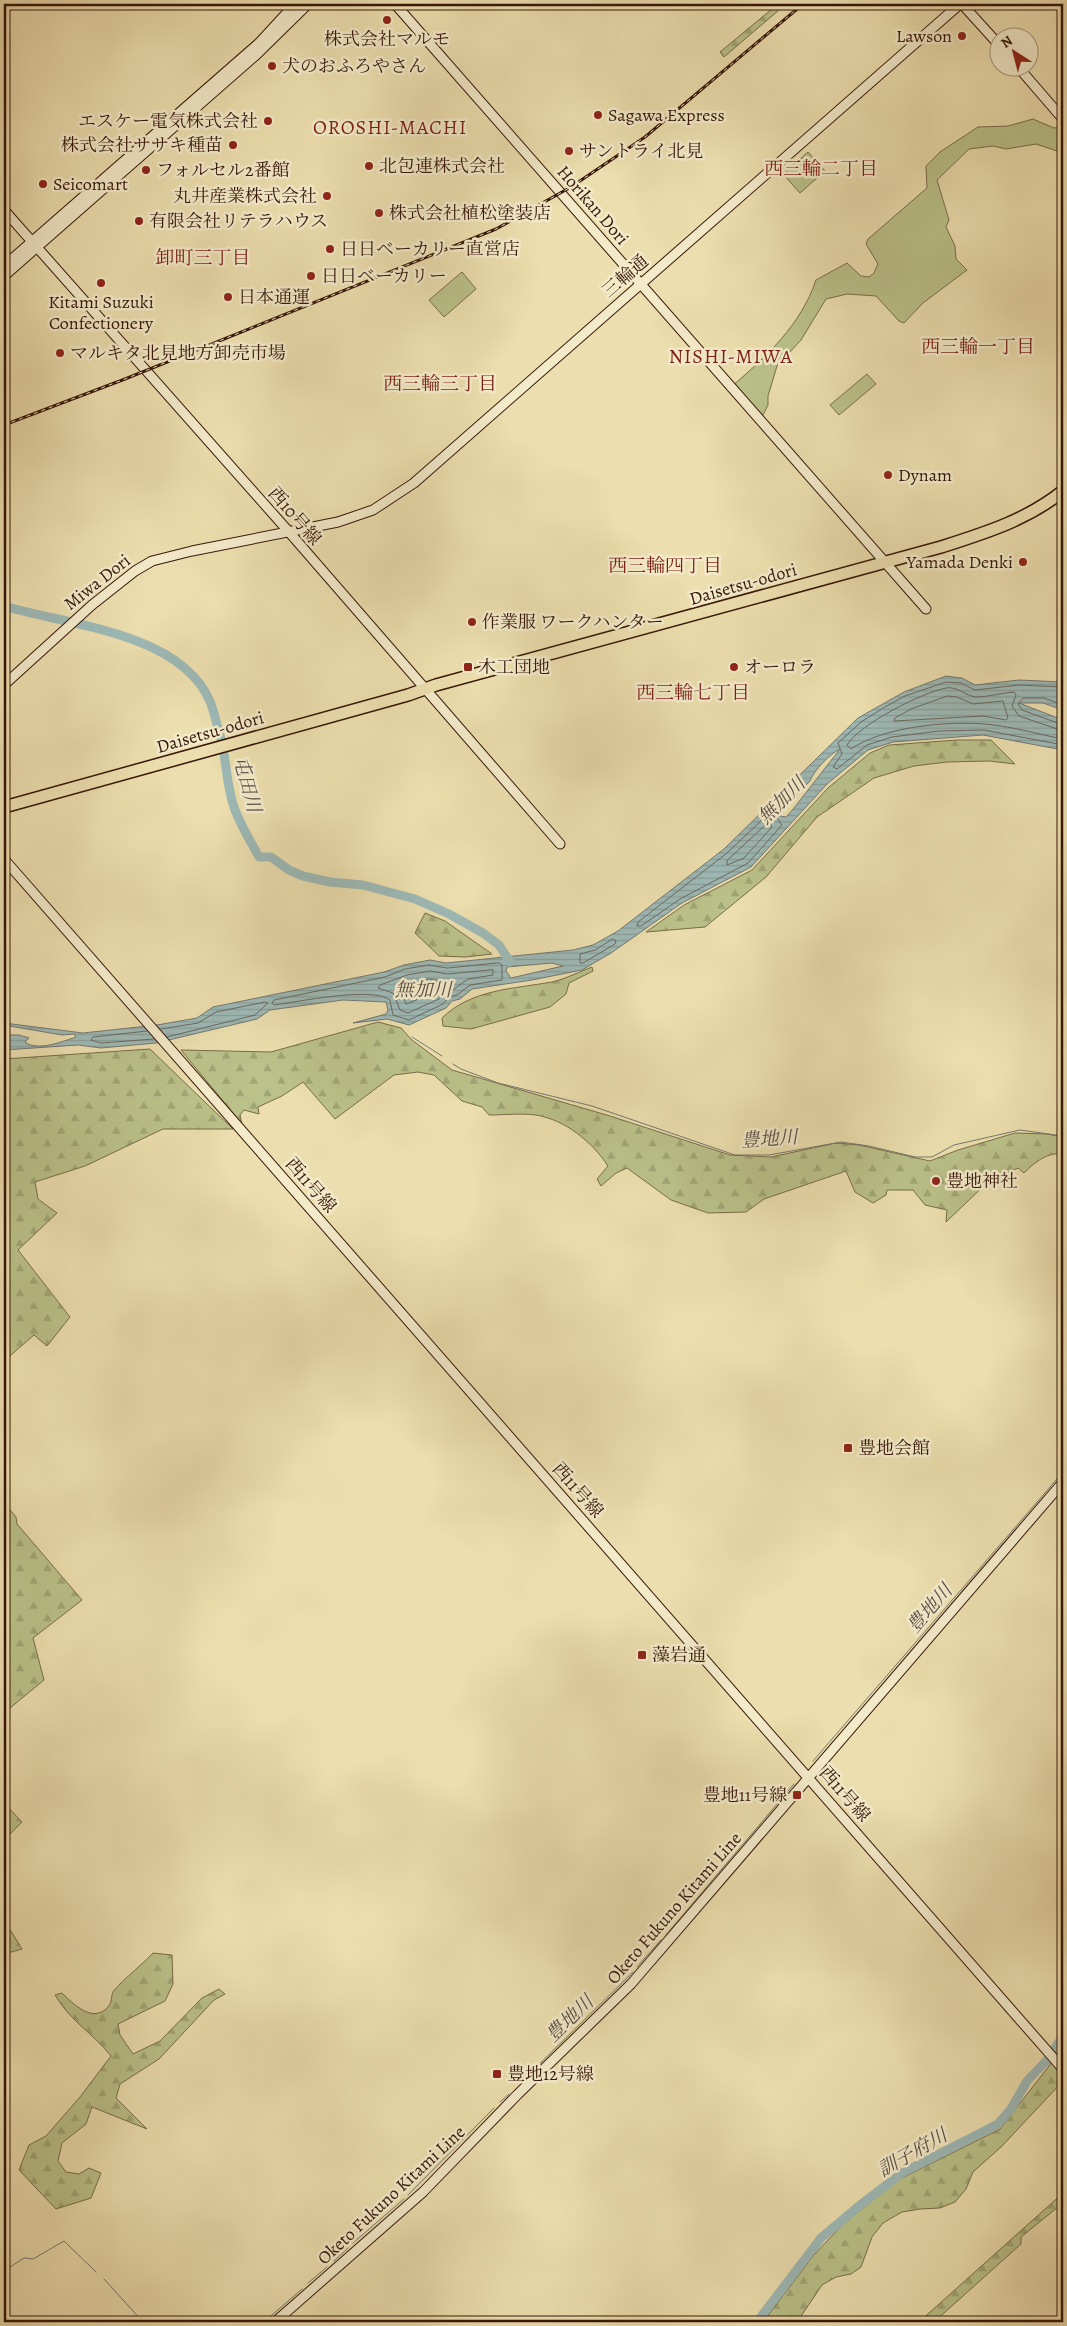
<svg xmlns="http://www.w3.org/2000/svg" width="1067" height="2326" font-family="Alegreya,'Noto Serif JP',serif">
	<defs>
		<pattern id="forest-firs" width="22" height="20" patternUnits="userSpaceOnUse" patternTransform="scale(1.25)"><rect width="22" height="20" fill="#bac189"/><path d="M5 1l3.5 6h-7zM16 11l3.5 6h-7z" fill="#a0a575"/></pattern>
		<pattern id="water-rules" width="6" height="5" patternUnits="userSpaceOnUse" patternTransform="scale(1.25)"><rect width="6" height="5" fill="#9db9b6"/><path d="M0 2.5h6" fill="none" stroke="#889e9b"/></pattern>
	</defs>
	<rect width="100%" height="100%" fill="#ecdeae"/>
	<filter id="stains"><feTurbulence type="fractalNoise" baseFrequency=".004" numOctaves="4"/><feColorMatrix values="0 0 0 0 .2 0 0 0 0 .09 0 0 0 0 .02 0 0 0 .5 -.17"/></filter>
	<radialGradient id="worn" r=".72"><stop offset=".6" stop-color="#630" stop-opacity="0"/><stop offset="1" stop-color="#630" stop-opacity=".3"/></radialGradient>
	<!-- forest -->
	<g fill="url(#forest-firs)" stroke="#786c49">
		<path d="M778 4H786L724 57 720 52Z"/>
		<path d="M957 740H991L1015 764 989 761 947 762 914 766 874 778 817 817 766 877 705 927 646 932 684 905 752 870 828 788 870 753 889 745Z"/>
		<path d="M425 913 445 921 492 954 466 957 439 956 415 933Z"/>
		<path d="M592 967 593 971 569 983 566 994 550 1007 471 1029 443 1026 442 1018C472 989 513 989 552 982 565 979 579 972 592 967Z"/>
		<path d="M378 1022 401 1028 412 1040 452 1070 610 1116 730 1155 771 1157 836 1143 859 1145 930 1161 958 1150 1015 1133 1047 1134 1063 1137V1154C1047 1152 1035 1162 1024 1173L1018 1168 990 1180 946 1222 947 1210 925 1205 913 1190H887L886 1195 873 1203 855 1192 846 1171 764 1199 746 1212 708 1213 671 1200 627 1168 616 1173 601 1186 597 1179 608 1166C592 1142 566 1120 536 1115 521 1113 504 1115 489 1115L482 1107 462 1101 434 1075 418 1072 394 1075 335 1119 303 1082 282 1096 258 1107 259 1114 244 1110 240 1115 242 1124 181 1050 271 1052Z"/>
		<path d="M150 1049 233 1129H163L85 1166 35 1182 38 1199 57 1213 18 1250 70 1317 47 1346 34 1335 4 1361V1059Z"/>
		<path d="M4 1503 16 1517 17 1524 82 1600 33 1638 44 1680 4 1713Z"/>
		<path d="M4 1803 22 1822 4 1840Z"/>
		<path d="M4 1920 6 1923 22 1949 4 1954Z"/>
		<path d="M153 1953 172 1955 173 1984 165 2001 118 2024 120 2035 133 2054 160 2041 202 1998 219 1989 225 1994 214 2000 159 2059 120 2084 116 2098 147 2129 92 2107 86 2124 62 2143 58 2161 66 2172 79 2174 89 2168 101 2173 91 2198 56 2209 19 2170 29 2145 46 2136 80 2097 111 2056C92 2032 72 2023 55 1995L62 1993C73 2004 93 2024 108 2007 112 2003 111 1996 113 1992 117 1985 145 1962 153 1953Z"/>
		<path d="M1052 2062 1063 2075V2081L1002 2146 973 2172 966 2189 955 2202 940 2208 920 2209 902 2212 883 2223 872 2237 861 2267 851 2274 836 2277 822 2285 797 2322H763L813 2256 843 2224 898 2180 1000 2129Z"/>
		<path d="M1063 2193V2203L1021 2237V2244L934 2322H919Z"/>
	</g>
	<!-- park -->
	<g fill="#bac189" stroke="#786c49">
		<path d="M1033 119 1054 128 1063 127V153L1036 144 1006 149 993 146 969 149 937 180 949 220 946 227 955 246 956 259 967 270 923 303 904 323 899 321 876 296 847 294 826 299 801 340 777 366 768 396V405L760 421 731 387C766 357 801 325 816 280L847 263 861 276 869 277 874 273 878 264 866 244 868 239 927 188 926 166 940 152 978 127 1008 126Z"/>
		<path d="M808 152 825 171 800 193 783 174Z"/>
		<path d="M462 272 476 289 444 317 429 300Z"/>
		<path d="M867 374 876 384 839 415 830 405Z"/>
	</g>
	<!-- water -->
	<path fill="url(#water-rules)" stroke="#747871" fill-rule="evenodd" d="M946 676 962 678 975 685 1019 680 1063 682V710L1043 703H1019L1063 720V750L983 735 893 742 868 750 827 784 751 867 682 903 611 953 582 970 532 980 472 989 460 999 452 1001 446 1008 409 1025 387 1019 353 1023 386 1014 388 1010 386 1002 343 1000 270 1010 257 1019 156 1043 101 1048 78 1045 4 1050 9 1047 4 1043V1035H19L29 1038 25 1042C37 1052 64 1041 76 1037L74 1034 62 1035 4 1025V1023L83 1033 157 1025 197 1018 213 1007 384 972 404 965 430 960 446 963 573 950 593 945 618 931 724 849 858 718 904 692ZM840 749 794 808 786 817 780 816 778 812 810 781C814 770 830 754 840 749ZM552 963 563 966 511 978 506 971 507 967Z"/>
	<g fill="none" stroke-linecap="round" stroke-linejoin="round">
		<!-- shore -->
		<g stroke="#6a6860" stroke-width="1">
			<path d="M1063 687 1019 685 975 690 961 683 946 682 905 696 885 707 861 722 838 743 842 754 833 767 837 769 867 745 892 737 939 731 984 730 1063 745"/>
			<path d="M948 696 957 697 973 704 1003 701 1008 718 1006 720 983 716 894 721 895 718 911 709Z"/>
			<path d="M1063 705 1044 698H1023L1018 704 1022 710 1063 725"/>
			<path d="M1063 731 1019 716 1012 706 1016 695 1014 692C1001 693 988 697 976 697 965 696 958 686 946 688 921 693 860 724 847 745L851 749C883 727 945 721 984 724 1010 726 1037 734 1063 739"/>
			<path d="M772 811 782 825 748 863 680 899 641 926H637L638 922 727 853Z"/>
			<path d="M769 822 772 827 744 858 727 865V861Z"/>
			<path d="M613 939 616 941 615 944 583 963H580V954L595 950Z"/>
			<path d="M499 963 502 965V980L470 985 457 995 449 997 443 1004 409 1020 393 1015 390 1000C372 986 298 1002 274 1005L272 1003 274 1000 385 977 405 969 429 965 447 968Z"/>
			<path d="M493 970V975L468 979 454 989 445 992 439 999 408 1013 400 1010 393 993 378 988 380 985 407 975 430 971 447 974Z"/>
			<path d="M430 979 442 981 443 984 434 993 406 1004 400 987Z"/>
			<path d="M161 1029 198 1023 216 1012 265 1002 268 1003 255 1015 167 1037"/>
			<path d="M147 1031 93 1037 91 1040 101 1043 154 1039"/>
		</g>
		<!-- stream -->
		<g stroke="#747871" stroke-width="1">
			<path d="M412 1037 442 1056"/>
			<path d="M453 1064 461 1069 498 1083 592 1106 735 1155H769L841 1142 869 1146 915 1157H932L954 1145 1020 1130 1063 1136"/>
			<path d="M813 1761 1063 1472"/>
			<path d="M666 1935 794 1784"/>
			<path d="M637 1967 661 1940"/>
			<path d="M522 2081 633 1972"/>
			<path d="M500 2102 509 2094"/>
			<path d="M408 2195 494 2108"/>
			<path d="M353 2243 404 2199"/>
			<path d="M334 2261 348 2248"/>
			<path d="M4 2271 24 2258 33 2259 64 2241 96 2272"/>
			<path d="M104 2279 143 2322"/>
			<path d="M308 2283 327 2267"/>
			<path d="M264 2322 302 2289"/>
		</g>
		<!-- river -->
		<g stroke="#9db9b6" stroke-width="9">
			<path d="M4 606C70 626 193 633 214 713 217 726 222 740 224 754 227 772 228 792 235 810 241 826 251 842 259 857H271L289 870 303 876 330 882 363 885 415 899 449 914 483 933 499 945 510 962"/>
			<path d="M757 2322 821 2238 860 2205 902 2173 998 2124 1011 2109 1027 2081 1047 2060 1063 2036"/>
		</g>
		<defs>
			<g id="secondary">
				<path d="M395 4 926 609"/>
				<path d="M962 4 1000 46"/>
				<path d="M1019 68 1063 119"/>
				<path d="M4 210 289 532 560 844"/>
				<path d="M4 266 259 43 295 4"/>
				<path d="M4 276 256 55 308 4"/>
				<path d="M4 685 92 605 135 571 152 561 192 551 338 522 373 510 414 483 960 4"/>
				<path d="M4 859 1063 2069"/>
				<path d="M275 2322 423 2192 518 2094 631 1984 1063 1482"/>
			</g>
			<path id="highway" d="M4 807 408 695 436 685 941 547C985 533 1027 520 1063 491"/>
		</defs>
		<!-- secondary casing -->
		<use href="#secondary" stroke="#361609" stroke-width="11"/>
		<!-- highway casing -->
		<use href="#highway" stroke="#361609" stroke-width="14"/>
		<!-- secondary -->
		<use href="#secondary" stroke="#f3eaca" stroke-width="9"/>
		<!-- highway -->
		<use href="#highway" stroke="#ecdeae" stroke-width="11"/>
		<defs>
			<path id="rail" d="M4 425 125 379 496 229 571 187 645 137 803 4"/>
		</defs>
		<!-- rail casing -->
		<use href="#rail" stroke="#361609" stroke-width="3"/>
		<!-- rail -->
		<use href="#rail" stroke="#f3eaca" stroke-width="1" stroke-dasharray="4" stroke-linecap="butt"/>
	</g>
	<!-- markers -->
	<g fill="#8f2418" stroke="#f3eaca" stroke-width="2">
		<circle cx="387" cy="20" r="5"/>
		<circle cx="962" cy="36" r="5"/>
		<circle cx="272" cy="66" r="5"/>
		<circle cx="598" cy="115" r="5"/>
		<circle cx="268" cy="121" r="5"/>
		<circle cx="233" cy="145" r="5"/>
		<circle cx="569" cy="151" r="5"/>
		<circle cx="369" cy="166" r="5"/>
		<circle cx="146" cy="170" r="5"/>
		<circle cx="43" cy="184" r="5"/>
		<circle cx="327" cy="196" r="5"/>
		<circle cx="379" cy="213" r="5"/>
		<circle cx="139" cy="221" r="5"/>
		<circle cx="330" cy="249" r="5"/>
		<circle cx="311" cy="276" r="5"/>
		<circle cx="101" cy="283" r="5"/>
		<circle cx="228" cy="297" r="5"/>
		<circle cx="60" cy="353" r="5"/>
		<circle cx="888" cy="475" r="5"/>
		<circle cx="1023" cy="562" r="5"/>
		<circle cx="472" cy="622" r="5"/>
		<rect x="463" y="662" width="10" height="10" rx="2.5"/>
		<circle cx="734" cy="667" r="5"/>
		<circle cx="936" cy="1181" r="5"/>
		<rect x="843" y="1443" width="10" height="10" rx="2.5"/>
		<rect x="637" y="1650" width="10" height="10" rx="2.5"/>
		<rect x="792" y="1790" width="10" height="10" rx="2.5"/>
		<rect x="492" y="2069" width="10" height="10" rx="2.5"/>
	</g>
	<g text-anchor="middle" stroke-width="5" stroke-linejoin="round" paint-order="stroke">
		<!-- poi labels -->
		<g font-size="18" fill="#361609" stroke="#f3eaca" text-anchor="start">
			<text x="952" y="42" text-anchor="end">Lawson</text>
			<text x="387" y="45" text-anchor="middle">株式会社マルモ</text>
			<text x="282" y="72">犬のおふろやさん</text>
			<text x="608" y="121">Sagawa Express</text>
			<text x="258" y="127" text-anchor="end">エスケー電気株式会社</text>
			<text x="223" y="151" text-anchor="end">株式会社ササキ種苗</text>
			<text x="579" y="157">サントライ北見</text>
			<text x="379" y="172">北包連株式会社</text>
			<text x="156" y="176">フォルセル2番館</text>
			<text x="53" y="190">Seicomart</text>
			<text x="317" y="202" text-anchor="end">丸井産業株式会社</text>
			<text x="389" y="219">株式会社植松塗装店</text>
			<text x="149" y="227">有限会社リテラハウス</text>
			<text x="340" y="255">日日ベーカリー直営店</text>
			<text x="321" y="282">日日ベーカリー</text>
			<text x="238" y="303">日本通運</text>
			<text x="101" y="308" text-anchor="middle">Kitami Suzuki<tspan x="101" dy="21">Confectionery</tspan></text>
			<text x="70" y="359">マルキタ北見地方卸売市場</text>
			<text x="898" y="481">Dynam</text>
			<text x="1013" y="568" text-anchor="end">Yamada Denki</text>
			<text x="482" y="628">作業服 ワークハンター</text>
			<text x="478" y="673">木工団地</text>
			<text x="744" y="673">オーロラ</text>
			<text x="946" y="1187">豊地神社</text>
			<text x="858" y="1454">豊地会館</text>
			<text x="652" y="1661">藻岩通</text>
			<text x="787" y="1801" text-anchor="end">豊地11号線</text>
			<text x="507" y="2080">豊地12号線</text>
		</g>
		<!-- street labels -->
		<g font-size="18" fill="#361609" stroke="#f3eaca">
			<text transform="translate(593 205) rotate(49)" y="6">Horikan Dori</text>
			<text transform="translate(625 276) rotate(-41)" y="6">三輪通</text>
			<text transform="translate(295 516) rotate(49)" y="6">西10号線</text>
			<text transform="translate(97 582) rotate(-38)" y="6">Miwa Dori</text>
			<text transform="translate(743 584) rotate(-16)" y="6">Daisetsu-odori</text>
			<text transform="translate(210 732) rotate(-16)" y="6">Daisetsu-odori</text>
			<text transform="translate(311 1185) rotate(49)" y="6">西11号線</text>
			<text transform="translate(578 1490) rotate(49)" y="6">西11号線</text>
			<text transform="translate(845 1794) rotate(49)" y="6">西11号線</text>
			<text transform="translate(674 1908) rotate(-49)" y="6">Oketo Fukuno Kitami Line</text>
			<text transform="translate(391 2195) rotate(-43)" y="6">Oketo Fukuno Kitami Line</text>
		</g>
		<!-- neighbourhood labels -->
		<g font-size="19" fill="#7a1f14" stroke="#f3eaca">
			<text x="821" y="175">西三輪二丁目</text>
			<text x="203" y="264">卸町三丁目</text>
			<text x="978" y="353">西三輪一丁目</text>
			<text x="440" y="390">西三輪三丁目</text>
			<text x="665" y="572">西三輪四丁目</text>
			<text x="693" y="699">西三輪七丁目</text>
		</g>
		<!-- water labels -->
		<g font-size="19" font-style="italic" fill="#5a4f46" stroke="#f3eaca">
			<text transform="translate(248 784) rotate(75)" y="7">屯田川</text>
			<text transform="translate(781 800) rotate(-45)" y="7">無加川</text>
			<text x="423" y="996">無加川</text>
			<text transform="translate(769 1138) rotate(-4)" y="7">豊地川</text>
			<text transform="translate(929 1608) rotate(-49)" y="7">豊地川</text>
			<text transform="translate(569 2018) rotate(-44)" y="7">豊地川</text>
			<text transform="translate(912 2152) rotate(-30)" y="7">訓子府川</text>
		</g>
		<!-- quarter labels -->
		<g font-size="20" letter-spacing="1" fill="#7a1f14" stroke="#f3eaca">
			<text x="390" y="134">OROSHI-MACHI</text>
			<text x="731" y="363">NISHI-MIWA</text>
		</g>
	</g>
	<!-- margin -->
	<rect width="1067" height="2326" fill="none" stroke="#ecdeae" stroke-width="20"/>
	<rect x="5" y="5" width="1057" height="2316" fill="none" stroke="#361609" stroke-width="2.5"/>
	<rect x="10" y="10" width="1047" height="2306" fill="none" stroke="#361609"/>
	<!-- north arrow -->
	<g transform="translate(1014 52) rotate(324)"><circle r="24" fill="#f3eaca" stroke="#a7957d"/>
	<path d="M0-4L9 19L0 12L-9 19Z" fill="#8f2418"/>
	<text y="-8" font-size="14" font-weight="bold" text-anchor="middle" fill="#361609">N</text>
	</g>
	<rect width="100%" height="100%" filter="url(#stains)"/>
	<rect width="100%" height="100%" fill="url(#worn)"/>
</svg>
